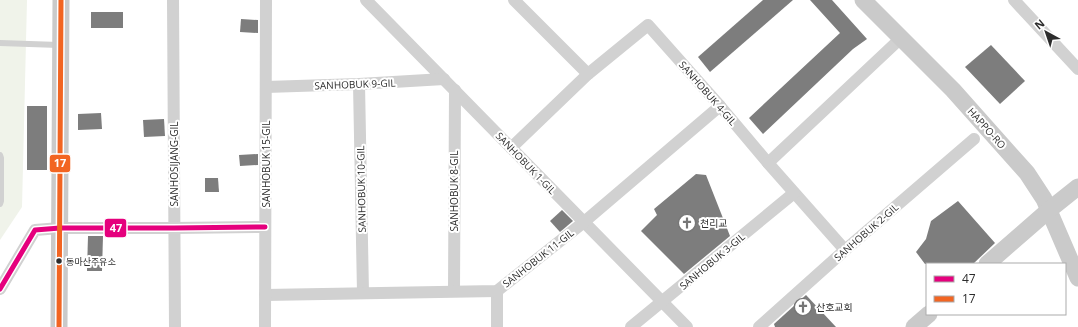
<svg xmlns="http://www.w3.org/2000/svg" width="1078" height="327" font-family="'Open Sans','Noto Sans KR',sans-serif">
	<rect width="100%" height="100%" fill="#fff"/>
	<!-- green -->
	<path fill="#f0f3ea" d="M0 0H27L22 207 0 240Z"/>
	<!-- building -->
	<g fill="#7d7d7d">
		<path d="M763 0H793L710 72 698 57Z"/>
		<path d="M810 0H832L867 39 853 49 763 134 749 118 840 33Z"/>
		<rect x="91" y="12" width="32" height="16"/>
		<path d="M241 19 258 20V33L240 32Z"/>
		<path d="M991 45 1025 81 1000 104 965 67Z"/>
		<rect x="27" y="106" width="20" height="64"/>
		<path d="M101 113 102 129 78 130V114Z"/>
		<path d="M164 119 165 136 144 137 143 120Z"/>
		<path d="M258 154V165L240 166 239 155Z"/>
		<path d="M696 174 706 175 730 236 684 274 641 231 657 215 654 209Z"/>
		<path d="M205 178H218L219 192H205Z"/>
		<path d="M958 201 995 243 973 264H925L916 252 926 239 931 221Z"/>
		<path d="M562 210 573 221 560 232 550 221Z"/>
		<path d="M88 236H103L102 271H87Z"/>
		<path d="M806 295 836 327H775L774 324Z"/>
	</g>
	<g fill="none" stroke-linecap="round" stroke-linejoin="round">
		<!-- service -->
		<g stroke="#d1d1d1" stroke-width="6">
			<path d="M0 43 59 45"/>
			<path d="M0 155 1 158V201L0 204"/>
		</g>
		<!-- minor -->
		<g stroke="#d1d1d1" stroke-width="12">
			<path d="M173 0 175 327"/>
			<path d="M366 0 687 327"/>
			<path d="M514 0 588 74"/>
			<path d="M1014 0 1078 69"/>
			<path d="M359 84 363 293"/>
			<path d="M266 87 359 84 444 79"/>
			<path d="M511 148 588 74 648 25 720 106 768 163 901 38"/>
			<path d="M768 163 845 250"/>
			<path d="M0 289 35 230 60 228H174L265 227"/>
			<path d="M454 291 455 90"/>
			<path d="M497 291V327"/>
			<path d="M265 295 497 291 584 222 720 106"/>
			<path d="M265 327 266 0"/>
			<path d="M631 327 794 193"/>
			<path d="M759 327 845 250 974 139"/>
		</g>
		<!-- secondary -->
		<g stroke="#cacaca" stroke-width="17">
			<path d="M863 0 953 90 1027 173 1044 199 1078 278"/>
			<path d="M987 264 1049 210 1078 187"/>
			<path d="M59 327 61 0"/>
			<path d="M914 327 929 314"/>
		</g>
		<defs>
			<path id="bus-1" d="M0 289 35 230 60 228H174L265 227"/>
			<path id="bus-2" d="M59 327 61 0"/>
		</defs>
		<!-- bus-1 casing -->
		<use href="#bus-1" stroke="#fff" stroke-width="8"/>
		<!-- bus-2 casing -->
		<use href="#bus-2" stroke="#fff" stroke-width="8"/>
		<!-- bus-1 -->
		<use href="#bus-1" stroke="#e5007d" stroke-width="5"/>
		<!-- bus-2 -->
		<use href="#bus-2" stroke="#f26522" stroke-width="5"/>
	</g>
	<!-- icons -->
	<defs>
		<symbol id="church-ring" viewBox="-11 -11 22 22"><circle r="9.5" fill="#fff" stroke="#767676" stroke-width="1.5"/><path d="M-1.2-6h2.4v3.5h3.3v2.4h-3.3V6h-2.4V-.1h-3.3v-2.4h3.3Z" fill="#767676"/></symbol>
	</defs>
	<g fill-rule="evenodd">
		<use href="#church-ring" x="677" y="213" width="20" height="20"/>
		<use href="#church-ring" x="793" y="297" width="20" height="20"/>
	</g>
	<!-- markers -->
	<circle fill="#2c2c2c" stroke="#fff" stroke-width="1.5" cx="59" cy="261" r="3.5"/>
	<g text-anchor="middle" stroke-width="4" stroke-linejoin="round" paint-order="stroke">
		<!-- bus labels -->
		<g font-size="9" fill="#2c2c2c" stroke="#fff" text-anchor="start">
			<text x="66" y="265">동마산주유소</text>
		</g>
		<!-- street labels -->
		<g font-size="10" fill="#2c2c2c" stroke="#fff">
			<text transform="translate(355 84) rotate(-2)" y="4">SANHOBUK 9-GIL</text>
			<text transform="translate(708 93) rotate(49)" y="4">SANHOBUK 4-GIL</text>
			<text transform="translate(987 128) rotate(48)" y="4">HAPPO-RO</text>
			<text transform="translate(526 163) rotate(46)" y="4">SANHOBUK 1-GIL</text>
			<text transform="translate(174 164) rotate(-90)" y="4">SANHOSIJANG-GIL</text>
			<text transform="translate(266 164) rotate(-90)" y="4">SANHOBUK 15-GIL</text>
			<text transform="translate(361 189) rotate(-91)" y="4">SANHOBUK 10-GIL</text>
			<text transform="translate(454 191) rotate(-90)" y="4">SANHOBUK 8-GIL</text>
			<text transform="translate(866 232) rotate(-41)" y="4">SANHOBUK 2-GIL</text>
			<text transform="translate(538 258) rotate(-38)" y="4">SANHOBUK 11-GIL</text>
			<text transform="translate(712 261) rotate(-40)" y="4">SANHOBUK 3-GIL</text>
		</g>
		<!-- poi labels -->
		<g font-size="10" fill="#2c2c2c" stroke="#fff" text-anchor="start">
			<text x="700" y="227">천리교</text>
			<text x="816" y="311">산호교회</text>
		</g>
	</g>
	<g stroke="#fff" stroke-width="1.5">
		<rect x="49" y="154" width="22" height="19" rx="4" fill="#f26522"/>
		<rect x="104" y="218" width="23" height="20" rx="4" fill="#e5007d"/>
	</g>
	<g font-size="11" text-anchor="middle" font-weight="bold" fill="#fff">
		<text x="60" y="167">17</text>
		<text x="116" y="232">47</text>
	</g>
	<!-- legend -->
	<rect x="926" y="263" width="140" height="52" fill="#ffffff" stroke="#ababab"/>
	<rect x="934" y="276" width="20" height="6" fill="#e5007d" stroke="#ababab"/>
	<text x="962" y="283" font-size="12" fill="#2c2c2c">47</text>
	<rect x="934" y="296" width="20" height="6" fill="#f26522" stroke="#ababab"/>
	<text x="962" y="303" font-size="12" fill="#2c2c2c">17</text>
	<!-- north arrow -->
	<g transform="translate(1046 32) rotate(320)" stroke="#ffffff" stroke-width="3" paint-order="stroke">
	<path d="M0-3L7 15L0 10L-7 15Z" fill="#2c2c2c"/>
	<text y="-6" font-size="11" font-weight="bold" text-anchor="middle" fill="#2c2c2c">N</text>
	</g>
</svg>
